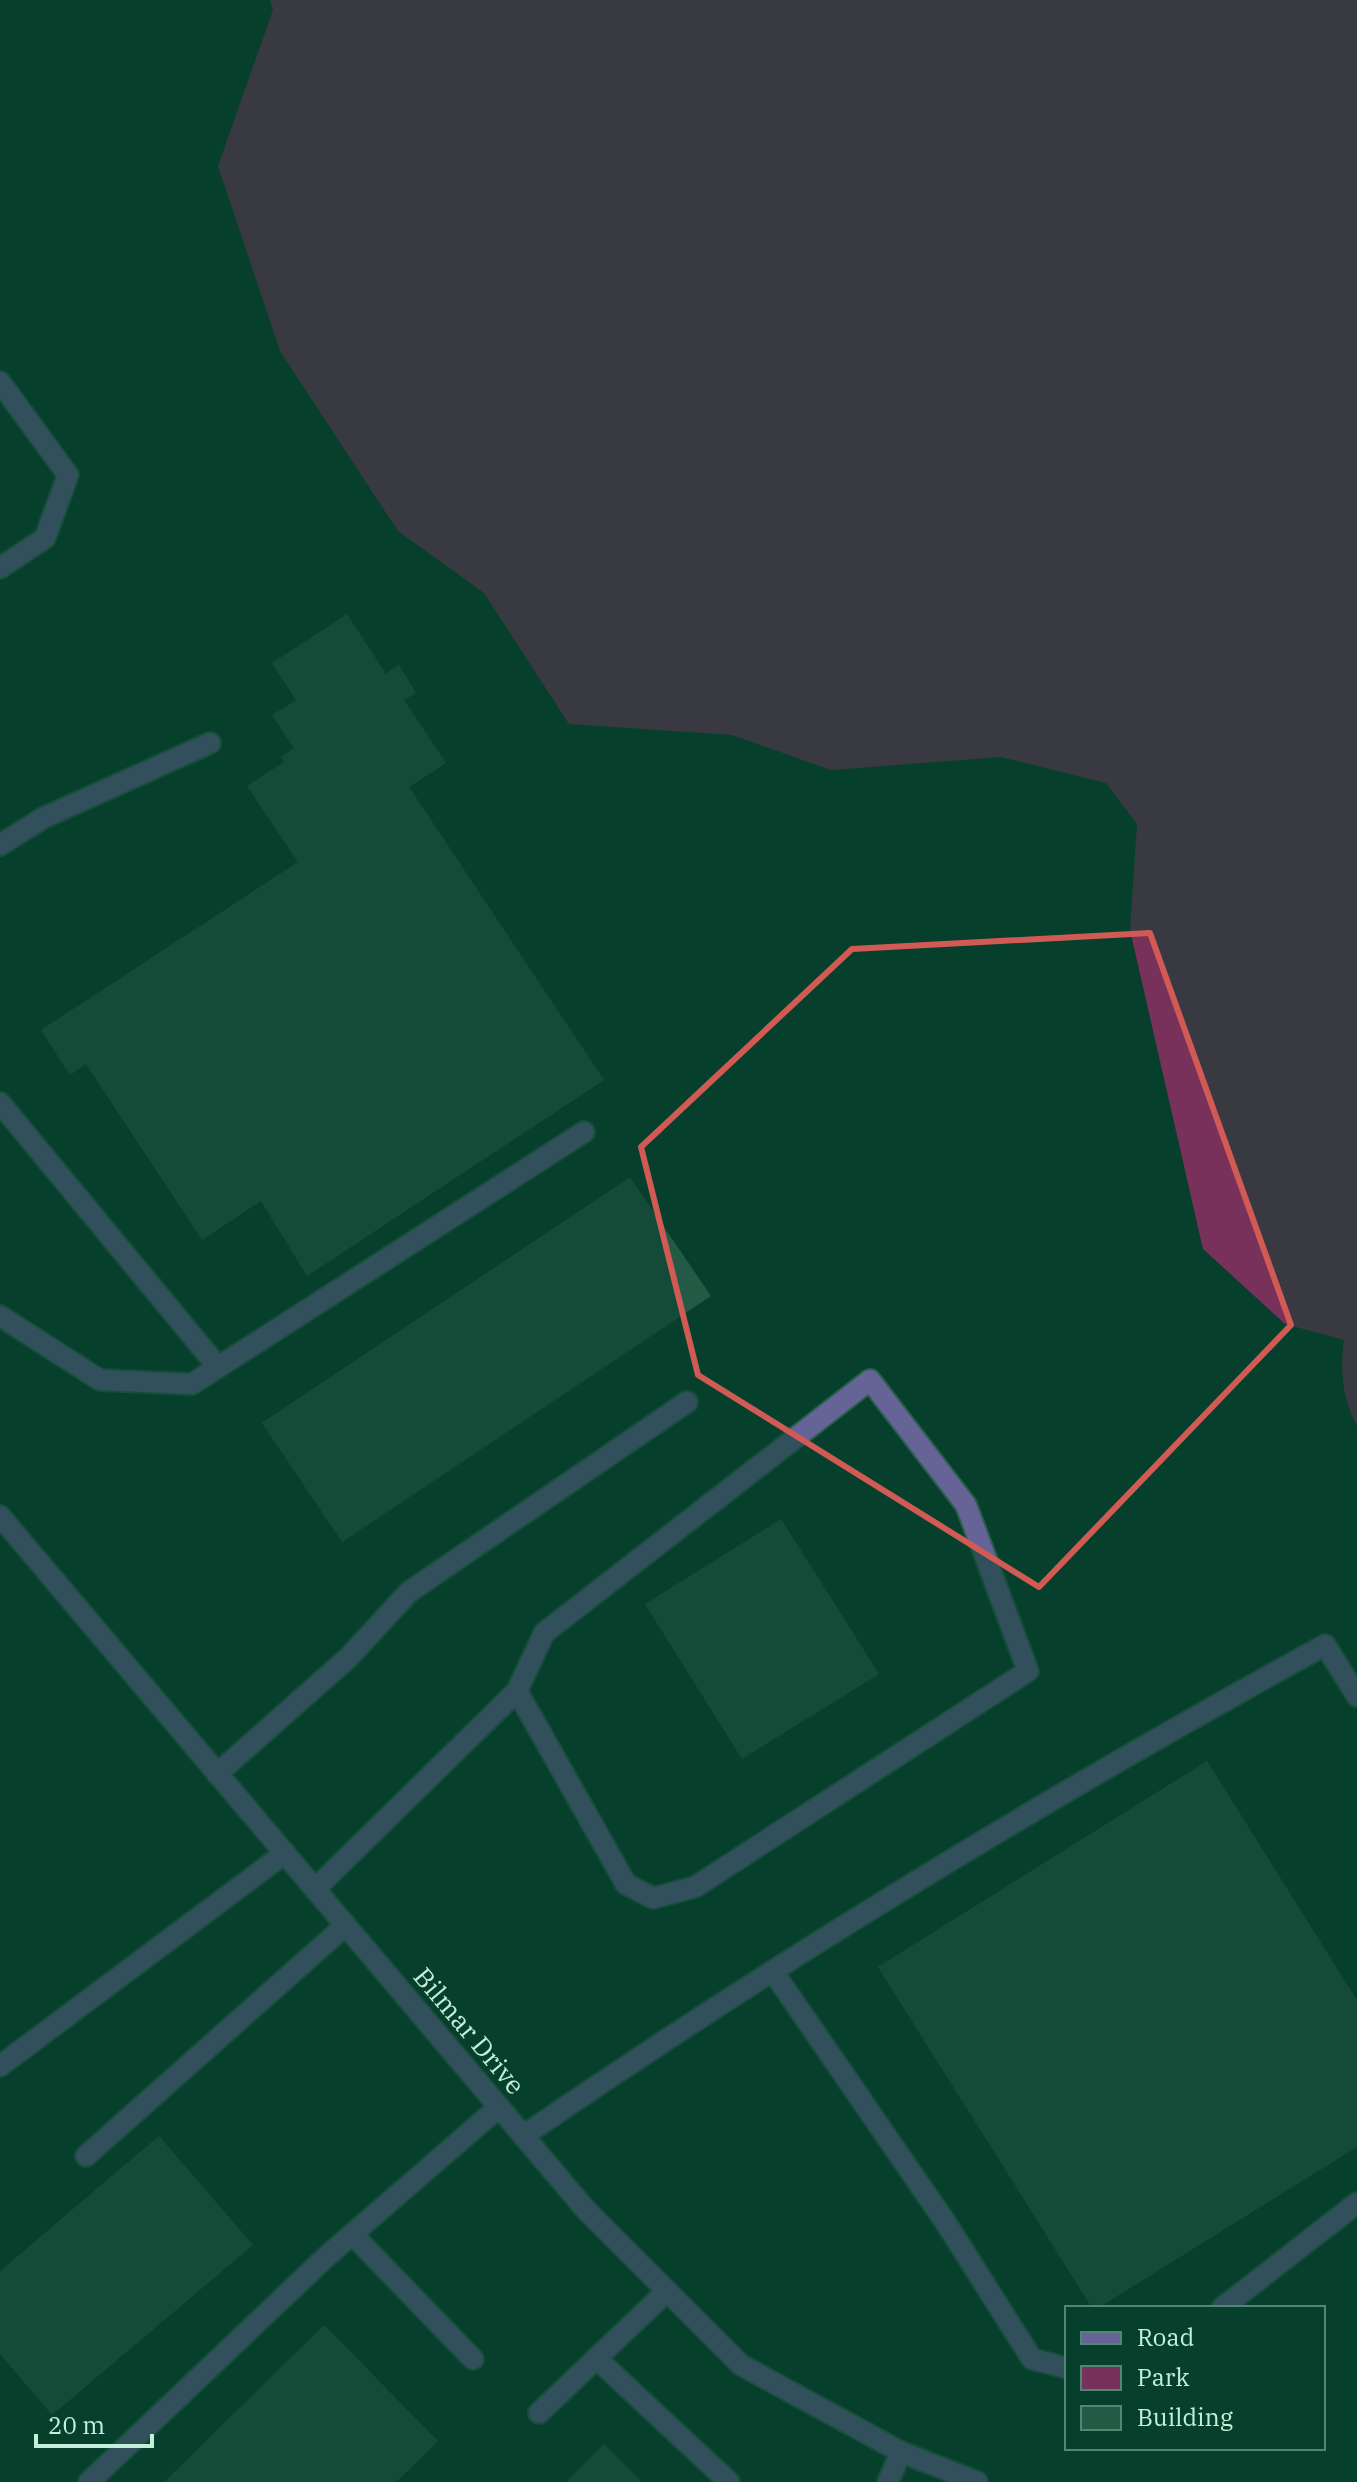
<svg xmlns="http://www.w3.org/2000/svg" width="1357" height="2482" font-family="'IBM Plex Serif',serif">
	<rect width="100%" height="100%" fill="#073f2d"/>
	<!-- green -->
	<path fill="#77315b" d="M270 0H1357V1425C1342 1400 1340 1368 1344 1340L1285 1324 1203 1249 1130 930 1137 824 1106 783 1001 757 831 770 732 735 569 724 484 593 398 531 280 351 218 166 273 10Z"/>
	<!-- building -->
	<g fill="#225a45">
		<path d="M347 614 386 674 399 665 416 693 404 700 446 763 409 787 604 1080 307 1276 261 1201 202 1240 86 1064 70 1075 41 1030 298 862 247 786 284 762 281 757 294 748 272 715 296 700 272 663Z"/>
		<path d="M630 1177 711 1296 342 1542 262 1423Z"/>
		<path d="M781 1519 879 1674 742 1759 645 1604Z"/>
		<path d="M1207 1761 1357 2000V2147L1098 2308H1092L878 1967Z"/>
		<path d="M159 2136 253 2245 52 2415 0 2354V2271Z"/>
		<path d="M324 2325 438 2441 396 2482H164Z"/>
		<path d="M604 2444 642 2482H566Z"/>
	</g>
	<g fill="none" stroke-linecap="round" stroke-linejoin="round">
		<defs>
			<g id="minor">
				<path d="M0 382 68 475 45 538 0 568"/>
				<path d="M0 845 43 818 210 743"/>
				<path d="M0 1103 218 1367"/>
				<path d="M0 1316 100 1380 192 1384 584 1132"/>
				<path d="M0 1516 586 2210 741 2365 901 2452 977 2482"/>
				<path d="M217 1774 349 1657 409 1592 687 1402"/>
				<path d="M315 1889 517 1691 544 1633 870 1380 966 1505 1028 1671 695 1887 653 1898 626 1884 517 1691"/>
				<path d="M774 1973 946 2223 1032 2359 1067 2368"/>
				<path d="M0 2066 285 1853"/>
				<path d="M523 2136C781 1959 1051 1795 1325 1645L1357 1696"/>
				<path d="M86 2156 346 1925"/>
				<path d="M352 2234 473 2359"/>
				<path d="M1222 2308 1357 2203"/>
				<path d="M596 2358 729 2482"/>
				<path d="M539 2413 667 2291"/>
				<path d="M89 2482 327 2256 499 2107"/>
				<path d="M888 2482 901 2452"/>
			</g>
		</defs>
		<!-- minor casing -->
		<use href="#minor" stroke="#295f4c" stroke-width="24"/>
		<!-- minor -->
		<use href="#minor" stroke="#666496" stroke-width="20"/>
	</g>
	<!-- marked area -->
	<path d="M0 0H1357V2482H0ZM1150 933 1291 1325 1039 1587 698 1375 641 1147 852 949Z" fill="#073f2d" fill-opacity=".55" fill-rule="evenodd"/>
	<path fill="none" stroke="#d15a55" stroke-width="6" stroke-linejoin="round" d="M1150 933 1291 1325 1039 1587 698 1375 641 1147 852 949Z"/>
	<g text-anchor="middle" stroke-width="8" stroke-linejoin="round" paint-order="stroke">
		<!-- street labels -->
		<g font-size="26" fill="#c3f0db" stroke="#073f2d">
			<text transform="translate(469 2031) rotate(50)" y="9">Bilmar Drive</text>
		</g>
	</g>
	<!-- legend -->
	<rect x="1065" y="2306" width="260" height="144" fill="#073f2d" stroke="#528673" stroke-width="2"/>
	<rect x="1081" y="2332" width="40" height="12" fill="#666496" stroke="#528673" stroke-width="2"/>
	<text x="1137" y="2346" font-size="24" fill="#c3f0db">Road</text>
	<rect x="1081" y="2366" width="40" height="24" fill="#77315b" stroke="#528673" stroke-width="2"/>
	<text x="1137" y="2386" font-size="24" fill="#c3f0db">Park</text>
	<rect x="1081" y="2406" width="40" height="24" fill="#225a45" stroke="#528673" stroke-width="2"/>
	<text x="1137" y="2426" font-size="24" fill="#c3f0db">Building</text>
	<!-- scale -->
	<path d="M36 2434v12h116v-12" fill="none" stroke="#c3f0db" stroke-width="4"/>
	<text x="48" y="2434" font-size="24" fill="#c3f0db" stroke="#073f2d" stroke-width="6" paint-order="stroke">20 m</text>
</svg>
